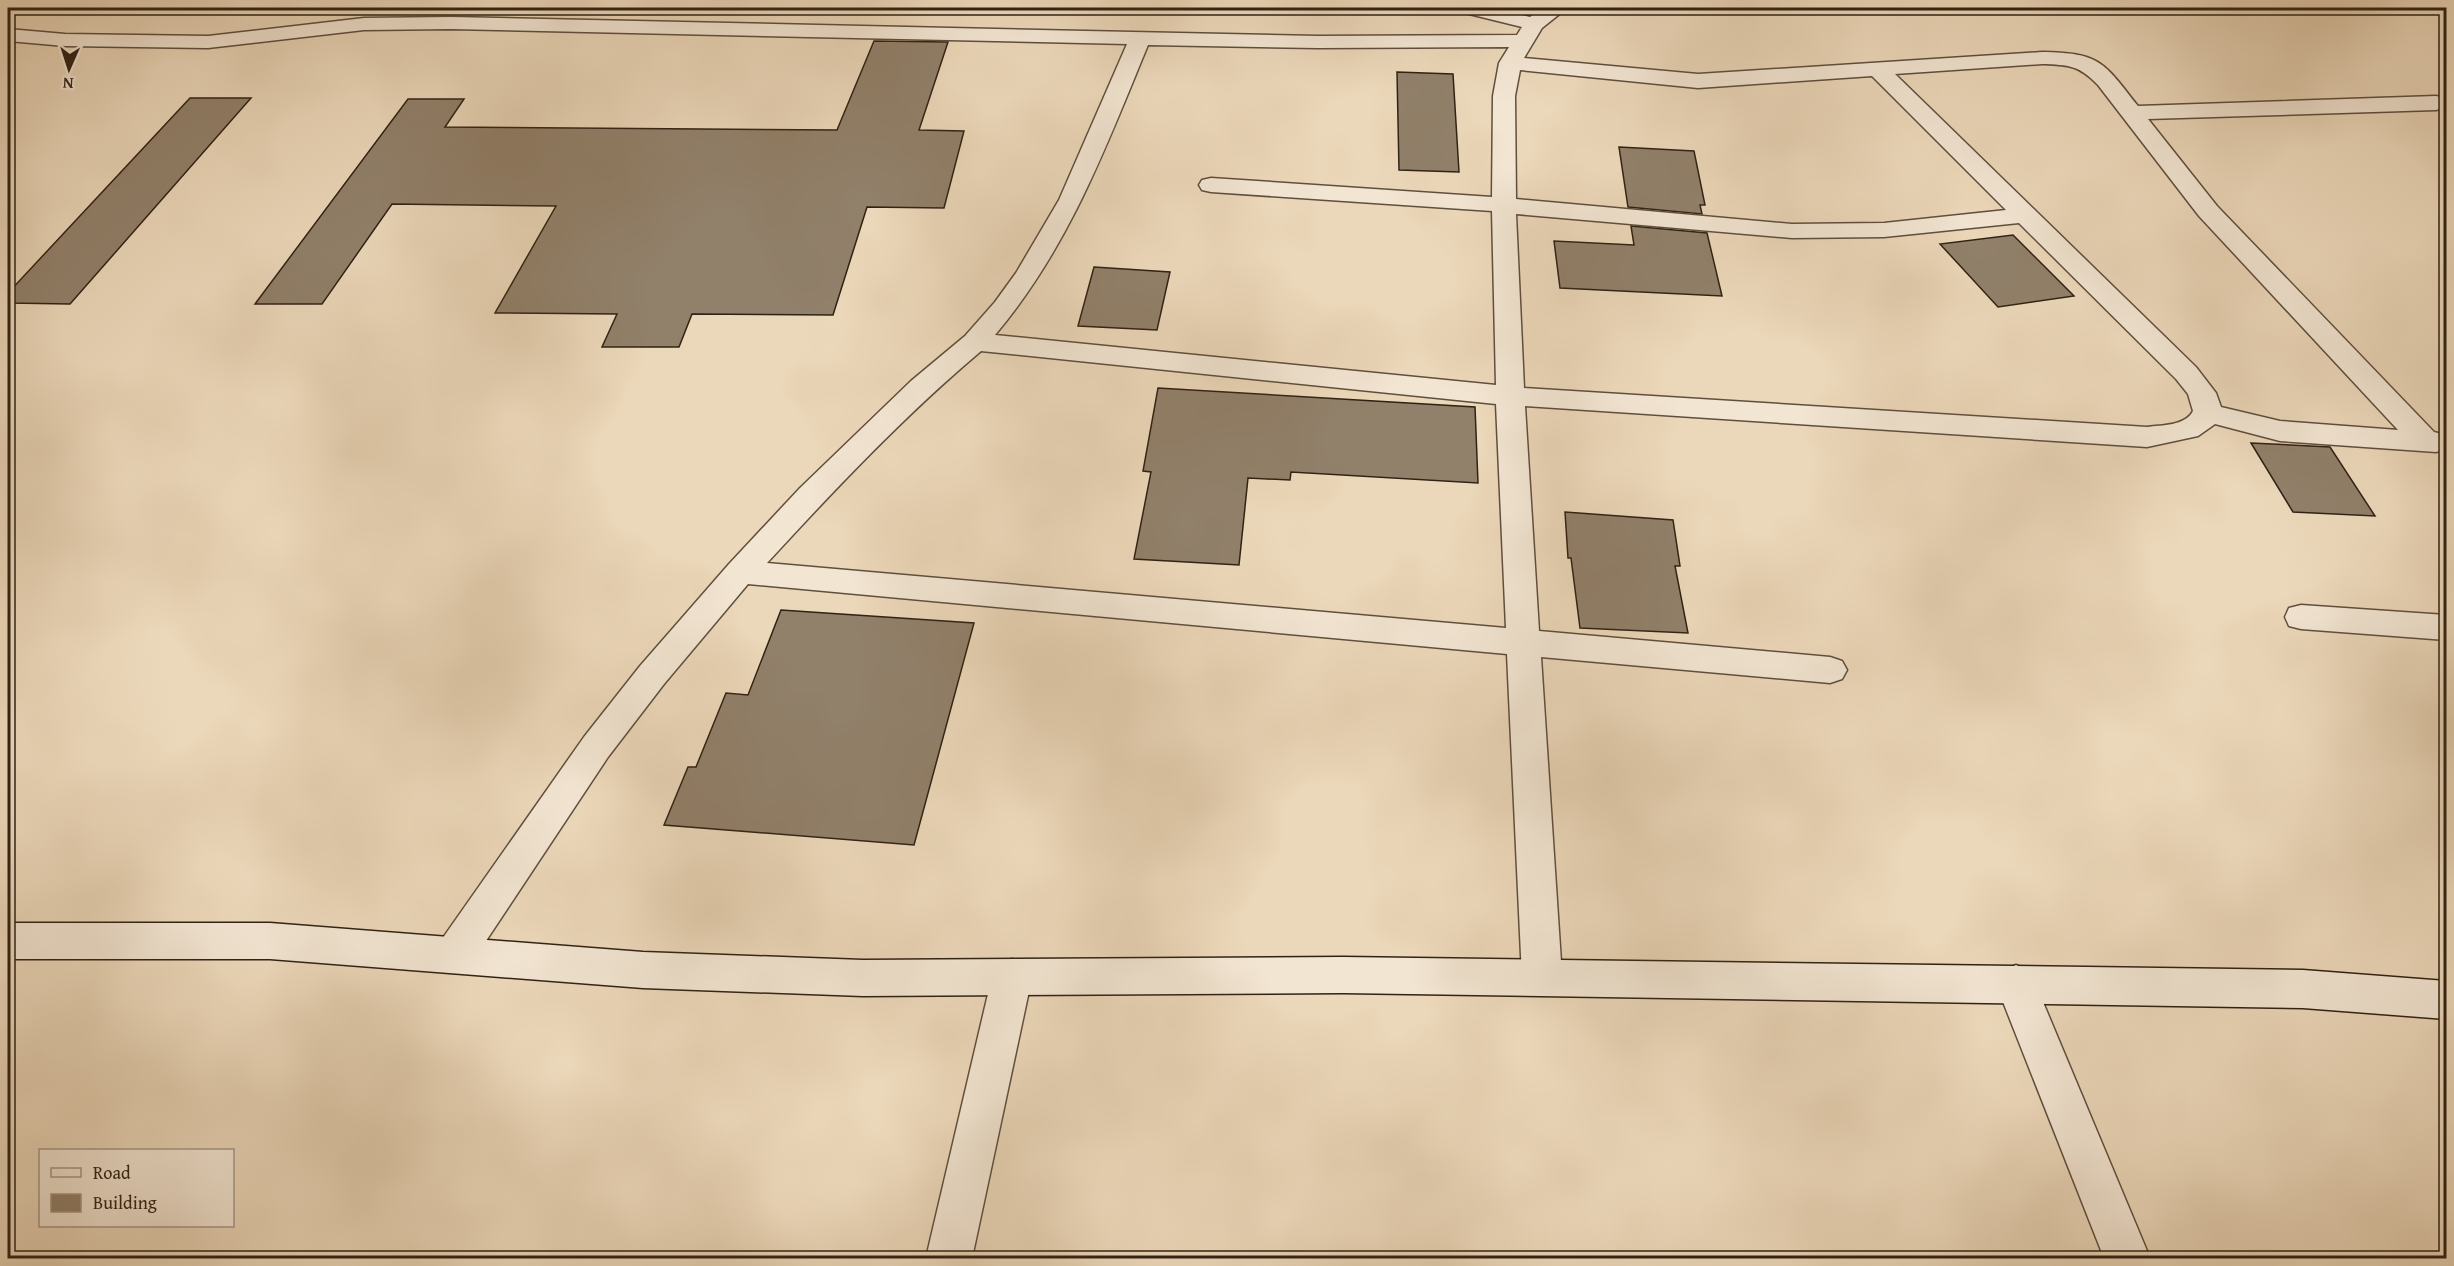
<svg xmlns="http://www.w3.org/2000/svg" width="2454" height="1266" font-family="'Gentium Book Plus',serif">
	<rect width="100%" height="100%" fill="#ebd7b9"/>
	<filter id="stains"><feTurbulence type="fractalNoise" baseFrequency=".00333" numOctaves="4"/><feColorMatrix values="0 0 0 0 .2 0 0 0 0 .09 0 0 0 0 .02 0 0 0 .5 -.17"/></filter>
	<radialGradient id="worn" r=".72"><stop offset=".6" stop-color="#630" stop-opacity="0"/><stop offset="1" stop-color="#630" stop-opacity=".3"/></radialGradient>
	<!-- building -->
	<g fill="#91806a" stroke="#302214" stroke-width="1.5">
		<path d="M874 41 948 42 919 130 964 131 944 208 867 207 833 315 692 314 679 347H602L617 314 495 313 556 206 392 204 322 304H255L408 99H464L445 127 837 130Z"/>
		<path d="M1397 72 1453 74 1459 172 1399 170Z"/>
		<path d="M190 98H251L70 304 8 303V293Z"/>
		<path d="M1619 147 1694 151 1705 205H1700L1702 214 1628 207Z"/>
		<path d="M1631 226 1707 233 1722 296 1560 288 1554 241 1634 245Z"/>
		<path d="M2013 235 2074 296 1998 307 1940 244Z"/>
		<path d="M1094 267 1170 272 1157 330 1078 326Z"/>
		<path d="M1158 388 1475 407 1478 483 1291 472 1290 480 1248 478 1239 565 1134 559 1151 472 1143 471Z"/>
		<path d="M2251 443 2330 447 2375 516 2293 512Z"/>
		<path d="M1565 512 1673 520 1680 566H1675L1688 633 1580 628 1571 558H1568Z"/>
		<path d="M781 610 974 623 914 845 664 825 688 767H696L726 693 748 695Z"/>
	</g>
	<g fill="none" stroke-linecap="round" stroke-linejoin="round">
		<defs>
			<g id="street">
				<path d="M1458 8H1491L1530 17 1543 8H1565L1562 12 1542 28 1524 58 1698 74 2042 52C2101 53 2103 62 2138 106L2436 96 2444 98 2446 104 2444 108 2436 110 2148 119 2217 206 2434 432 2446 435V449L2436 452 2280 441 2215 424 2198 436 2147 447 1525 406 1539 631 1830 657 1842 661 1847 670 1842 679 1830 683 1541 657 1562 977 1556 990 1542 995 1528 990 1522 977 1507 654 748 584 664 684 608 757 468 968 454 973 440 968 434 955 440 942 584 737 640 666 729 564 800 488 911 381 965 336 995 302 1016 273 1059 200 1127 44 451 29 364 30 208 48 65 46 8 41V29L65 34 208 36 364 18 451 17 1318 36 1517 35 1522 27 1461 12ZM1148 45 1318 48 1509 47 1499 63 1493 96 1492 197 1211 178 1202 180 1199 185 1202 190 1211 192 1492 211 1496 385 995 335C1069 247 1105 149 1148 45ZM2042 64C2069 65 2079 65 2098 85L2199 216 2398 430 2280 421 2221 407 2216 393 2196 367 1895 74ZM1520 70 1698 88 1872 76 2006 210 1884 223 1792 224 1516 199 1515 96ZM1516 214 1792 238 1884 237 2019 223 2176 379 2188 394 2193 411C2185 426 2162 425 2147 427L1524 388ZM981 351 1496 404 1506 628 767 563C835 489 904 416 981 351Z"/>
				<path d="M2301 605 2446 615V640L2301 629 2289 626 2285 617 2289 608Z"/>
				<path d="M1012 959 1026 964 1032 977 972 1258H926L992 977 998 964Z"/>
				<path d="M2016 965 2030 971 2150 1258H2104L1996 984 2002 971Z"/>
			</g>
			<path id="secondary" d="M8 923H270L643 952 863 960 1343 957 2303 970 2446 981V1019L2303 1008 1343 993 863 996 643 988 270 959H8Z"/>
		</defs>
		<!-- street casing -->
		<use href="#street" stroke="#5f4f3d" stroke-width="3"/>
		<!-- secondary casing -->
		<use href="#secondary" stroke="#302214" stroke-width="3"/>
		<!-- street -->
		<use href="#street" fill="#f2e5d2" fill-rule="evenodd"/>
		<!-- secondary -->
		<use href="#secondary" fill="#f2e5d2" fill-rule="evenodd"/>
	</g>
	<!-- margin -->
	<rect width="2454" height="1266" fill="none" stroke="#ebd7b9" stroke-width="30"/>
	<rect x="9" y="9" width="2436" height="1248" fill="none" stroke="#302214" stroke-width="3"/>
	<rect x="15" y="15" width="2424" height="1236" fill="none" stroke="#302214" stroke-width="1.5"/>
	<!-- legend -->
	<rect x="39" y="1149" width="195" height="78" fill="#f2e5d2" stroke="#a49786" stroke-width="1.5"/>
	<rect x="51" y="1168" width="30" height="9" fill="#f2e5d2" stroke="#a49786" stroke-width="1.5"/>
	<text x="93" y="1179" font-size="18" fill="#302214">Road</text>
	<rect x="51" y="1194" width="30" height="18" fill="#91806a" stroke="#a49786" stroke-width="1.5"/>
	<text x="93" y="1209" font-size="18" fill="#302214">Building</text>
	<!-- north arrow -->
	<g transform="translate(69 69) rotate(183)" stroke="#f2e5d2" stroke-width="4.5" paint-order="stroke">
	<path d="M0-4.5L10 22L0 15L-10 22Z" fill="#302214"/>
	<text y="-9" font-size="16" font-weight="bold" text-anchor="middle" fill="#302214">N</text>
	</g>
	<rect width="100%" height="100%" filter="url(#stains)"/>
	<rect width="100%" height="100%" fill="url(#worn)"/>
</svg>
